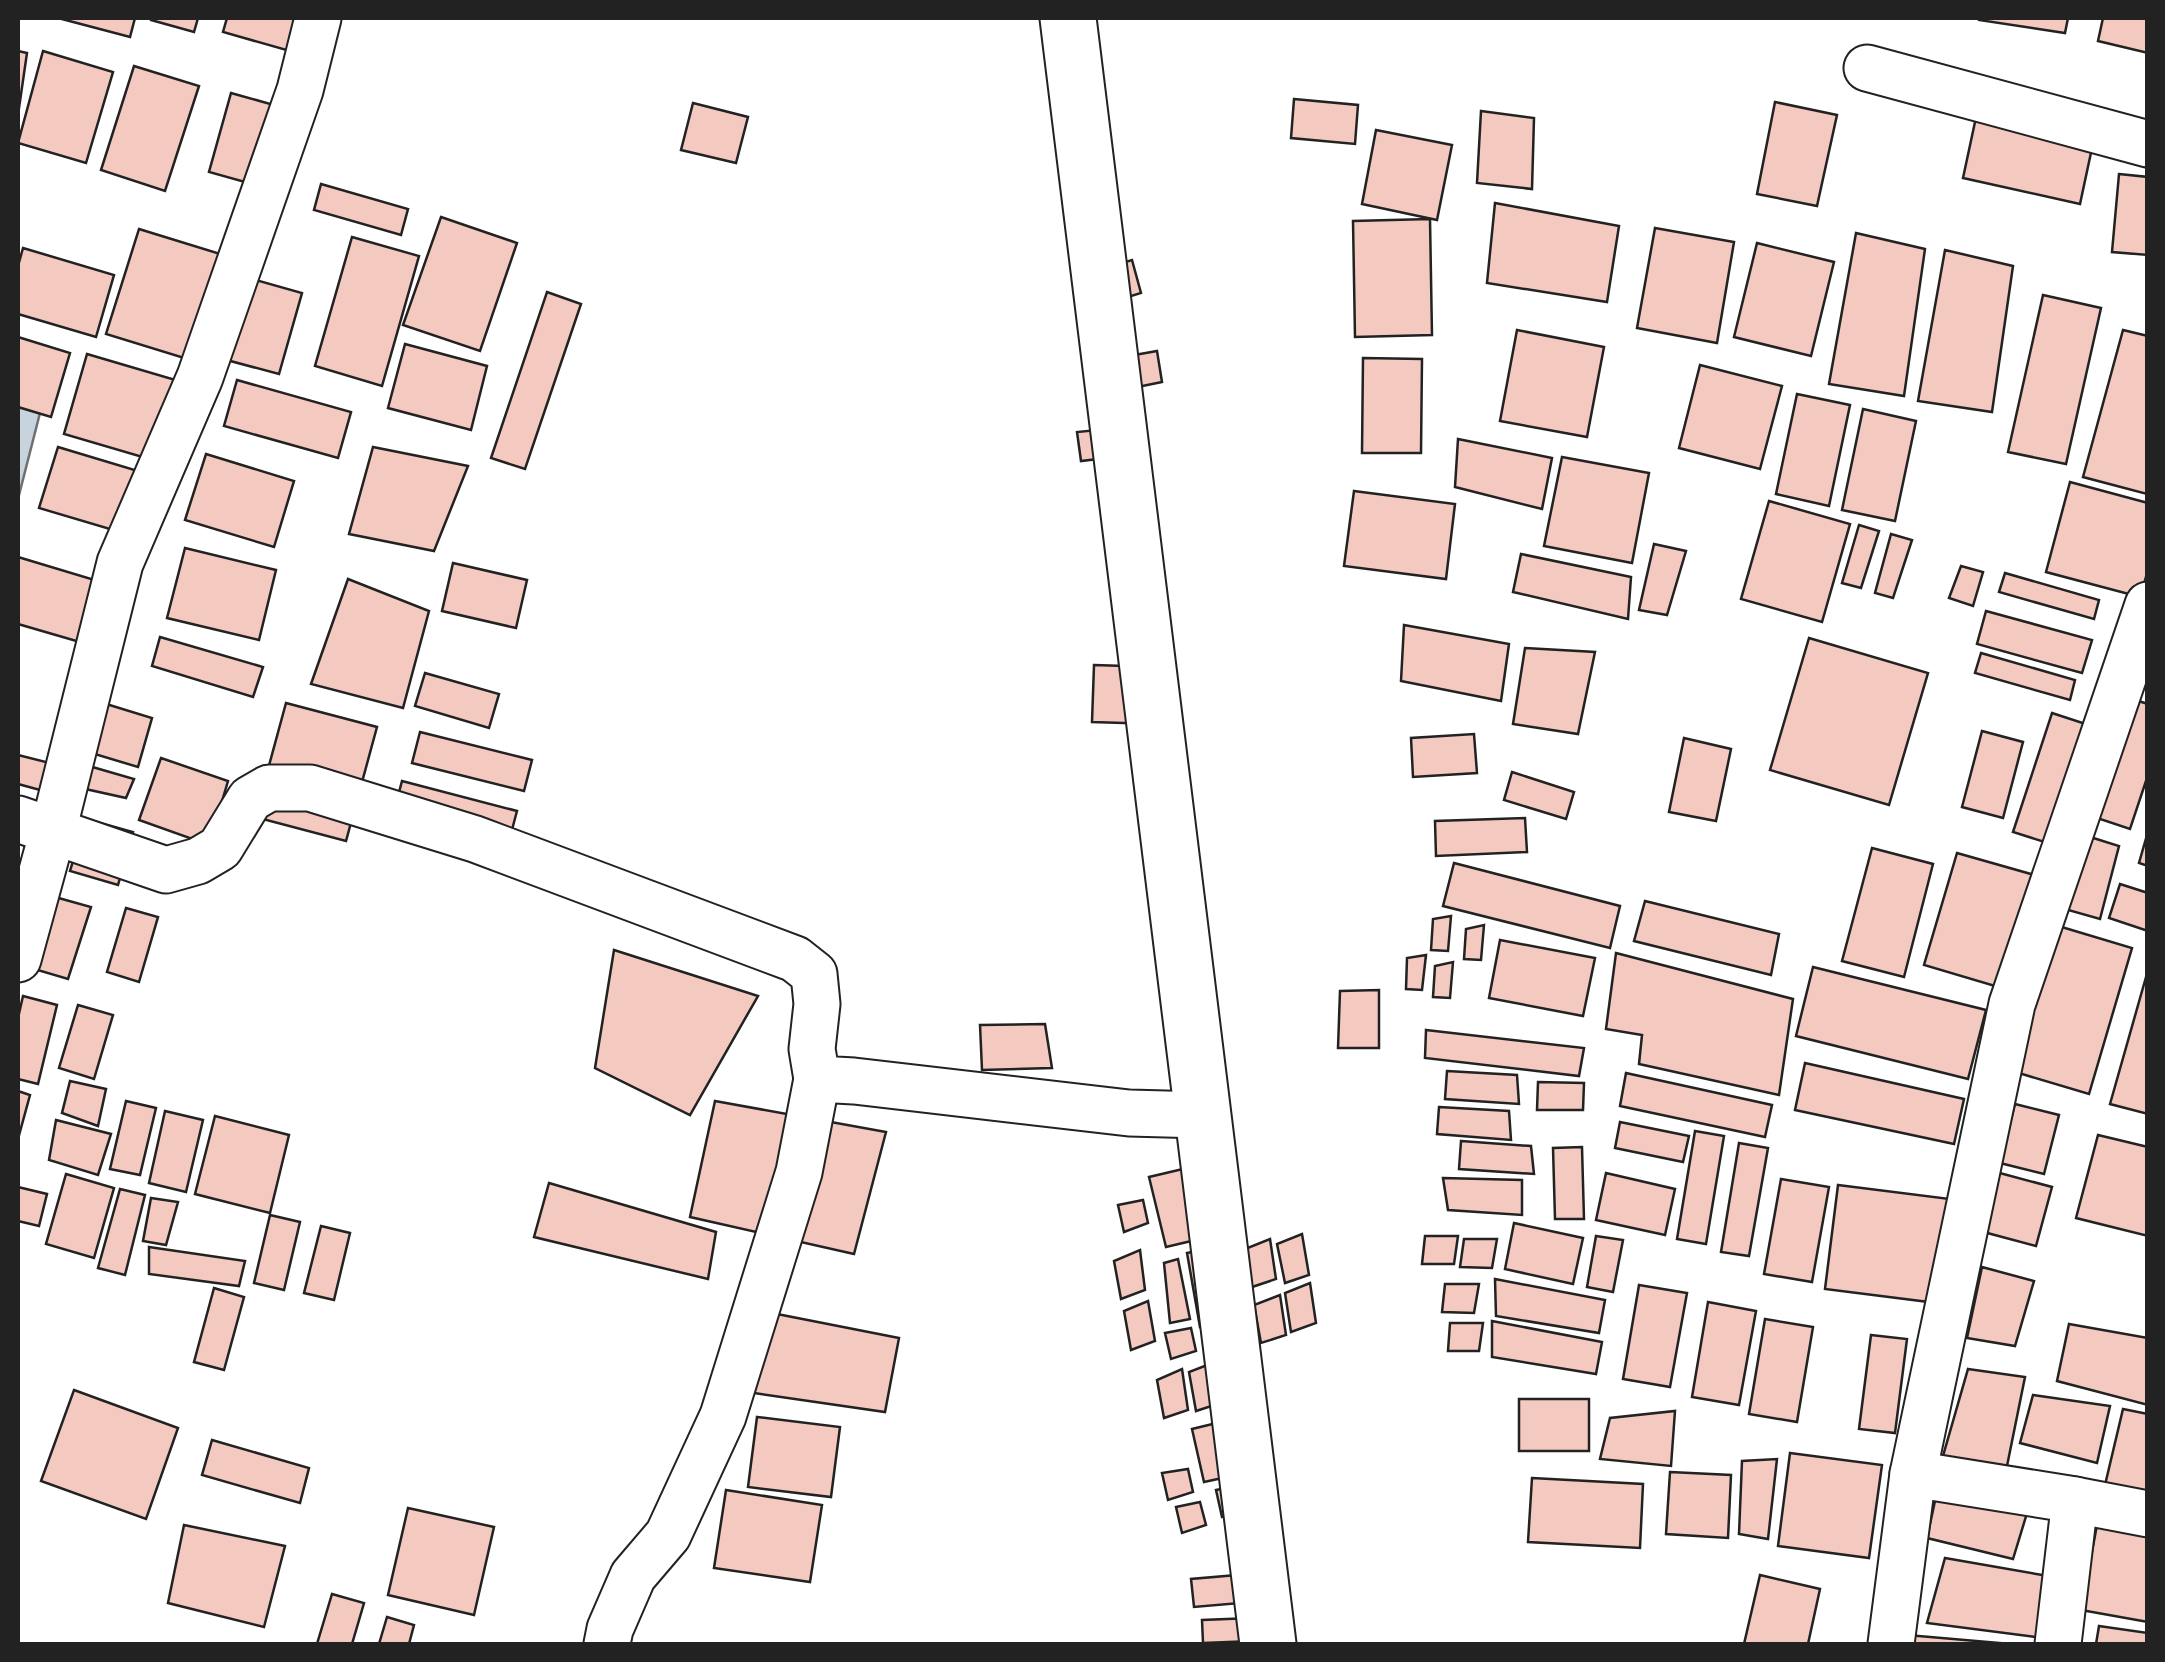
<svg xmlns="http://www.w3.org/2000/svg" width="2165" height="1662" font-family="Arial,sans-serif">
	<rect width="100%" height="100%" fill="#fff"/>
	<!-- water -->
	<path fill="#c7d3dd" stroke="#6f6f6f" stroke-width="2.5" d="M18 352 53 362 18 499Z"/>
	<!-- building -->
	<g fill="#f3c9c0" stroke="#222" stroke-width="2.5">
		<path d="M58 18H135L130 37Z"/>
		<path d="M151 18H198L194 32 151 20Z"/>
		<path d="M227 18H314L304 55 223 32Z"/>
		<path d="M1979 18H2068L2065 33 1979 20Z"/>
		<path d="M2103 18H2148V53L2098 41Z"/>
		<path d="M18 51 27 53 18 115Z"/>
		<path d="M43 51 113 72 86 163 18 143Z"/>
		<path d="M134 66 199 86 165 191 101 170Z"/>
		<path d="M231 93 274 105 252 184 209 172Z"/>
		<path d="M1294 99 1358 105 1355 144 1291 138Z"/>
		<path d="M1775 102 1837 115 1817 206 1757 194Z"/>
		<path d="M693 103 748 117 736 163 681 150Z"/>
		<path d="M1978 108 2095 134 2080 204 1963 178Z"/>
		<path d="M1481 111 1534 118 1532 189 1477 183Z"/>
		<path d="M1376 130 1452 145 1437 220 1362 204Z"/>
		<path d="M2119 174 2148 177V255L2112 252Z"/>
		<path d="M321 184 408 209 401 235 314 210Z"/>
		<path d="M1495 203 1619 226 1607 302 1487 283Z"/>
		<path d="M441 217 517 243 480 351 403 325Z"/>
		<path d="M1430 219 1432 335 1355 337 1353 221Z"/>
		<path d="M1655 228 1734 242 1717 343 1637 328Z"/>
		<path d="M139 229 243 261 210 366 106 334Z"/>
		<path d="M1856 233 1925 249 1904 396 1829 384Z"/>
		<path d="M352 237 419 256 382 386 315 366Z"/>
		<path d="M1757 243 1834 262 1811 356 1734 337Z"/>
		<path d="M23 248 114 275 96 337 18 314V266Z"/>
		<path d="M1945 250 2013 266 1992 412 1918 401Z"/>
		<path d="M1132 260 1141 293 1112 302 1102 269Z"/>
		<path d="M245 277 302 293 279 374 223 359Z"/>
		<path d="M547 292 581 304 525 469 491 458Z"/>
		<path d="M2043 295 2101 308 2066 464 2008 452Z"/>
		<path d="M1517 330 1604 347 1587 437 1500 421Z"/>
		<path d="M2123 330 2148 336 2147 494 2083 477Z"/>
		<path d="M18 337 70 353 51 417 18 407Z"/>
		<path d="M405 344 487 366 471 430 388 408Z"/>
		<path d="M1157 351 1162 382 1118 391 1112 359Z"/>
		<path d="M87 354 196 386 173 466 64 434Z"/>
		<path d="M1363 358 1422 359 1421 453H1362Z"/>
		<path d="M1700 365 1782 386 1760 469 1679 448Z"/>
		<path d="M237 380 351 412 338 458 224 426Z"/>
		<path d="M1797 394 1850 405 1829 506 1776 494Z"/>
		<path d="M1863 409 1916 421 1895 521 1842 510Z"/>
		<path d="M1137 426 1140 454 1081 461 1077 432Z"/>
		<path d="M1458 439 1552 458 1542 509 1455 487Z"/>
		<path d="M58 447 148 474 130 535 39 508Z"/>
		<path d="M373 447 468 466 434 551 349 534Z"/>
		<path d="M206 454 294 481 274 547 185 520Z"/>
		<path d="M1562 457 1649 473 1632 563 1544 546Z"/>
		<path d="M2070 482 2148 503V570L2140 597 2046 572Z"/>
		<path d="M1354 491 1455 504 1446 579 1344 566Z"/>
		<path d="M1769 501 1850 524 1822 622 1741 599Z"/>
		<path d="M1859 525 1879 531 1861 588 1842 583Z"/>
		<path d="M1891 534 1912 540 1893 598 1875 593Z"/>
		<path d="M1654 544 1686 551 1667 615 1639 610Z"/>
		<path d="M185 548 276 570 259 640 167 618Z"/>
		<path d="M1521 554 1631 577 1628 619 1513 592Z"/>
		<path d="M18 557 108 584 90 645 18 624Z"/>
		<path d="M453 563 527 580 516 628 442 611Z"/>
		<path d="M1961 566 1983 572 1973 606 1949 598Z"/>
		<path d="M2005 573 2099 600 2094 619 1999 592Z"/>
		<path d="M348 579 429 611 403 708 311 684Z"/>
		<path d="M1986 611 2092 640 2082 673 1977 644Z"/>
		<path d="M1404 625 1509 644 1501 701 1401 681Z"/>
		<path d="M160 637 263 667 253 697 152 666Z"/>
		<path d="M1809 638 1928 673 1889 805 1770 770Z"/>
		<path d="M1525 648 1595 652 1578 734 1513 724Z"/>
		<path d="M1981 653 2075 680 2070 700 1975 673Z"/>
		<path d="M1094 665 1157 667 1156 724 1092 722Z"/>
		<path d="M425 673 499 694 489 728 415 706Z"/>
		<path d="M2135 700 2148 704V775L2130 829 2097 818Z"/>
		<path d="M103 703 152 718 138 767 88 752Z"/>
		<path d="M286 703 377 727 346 841 255 817Z"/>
		<path d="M2052 713 2092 726 2054 845 2013 832Z"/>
		<path d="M1982 731 2023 742 2003 818 1962 807Z"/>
		<path d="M420 732 532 760 524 791 412 763Z"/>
		<path d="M1474 734 1477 773 1413 777 1411 738Z"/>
		<path d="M1684 738 1731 749 1716 821 1669 812Z"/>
		<path d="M18 755 50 763 40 790 18 784Z"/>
		<path d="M161 758 228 781 209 845 139 820Z"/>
		<path d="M89 766 134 779 126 798 81 788Z"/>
		<path d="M1512 772 1574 792 1566 819 1504 800Z"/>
		<path d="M402 781 517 811 509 841 394 811Z"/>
		<path d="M1525 818 1527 852 1436 856 1435 821Z"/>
		<path d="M86 819 133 832 118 885 70 871Z"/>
		<path d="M2147 835H2148V866L2139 863Z"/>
		<path d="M2087 836 2119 846 2100 919 2068 910Z"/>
		<path d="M1872 848 1933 864 1904 977 1842 961Z"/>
		<path d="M1957 853 2038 876 2005 989 1924 965Z"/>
		<path d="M1454 863 1620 906 1610 948 1443 906Z"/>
		<path d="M2120 884 2148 893V931L2109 918Z"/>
		<path d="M55 897 91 907 68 979 34 969Z"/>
		<path d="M1645 901 1779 934 1771 975 1634 941Z"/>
		<path d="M126 908 158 917 139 982 107 972Z"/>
		<path d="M1451 916 1448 951 1431 950 1433 919Z"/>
		<path d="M1484 925 1481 960 1464 959 1466 929Z"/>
		<path d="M2055 925 2132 948 2089 1094 2012 1071Z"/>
		<path d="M1500 940 1595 958 1583 1016 1489 998Z"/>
		<path d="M614 950 758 996 690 1115 595 1068Z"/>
		<path d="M1616 953 1793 999 1779 1095 1639 1064 1642 1035 1606 1029Z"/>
		<path d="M1426 955 1422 990 1406 989 1407 958Z"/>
		<path d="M1453 962 1450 998 1433 997 1435 966Z"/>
		<path d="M1813 967 1986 1010 1968 1079 1796 1036Z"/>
		<path d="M2148 970V1114L2110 1104Z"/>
		<path d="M1379 990V1048H1338L1340 991Z"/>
		<path d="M23 996 57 1005 38 1084 18 1079V1018Z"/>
		<path d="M78 1005 113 1015 94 1079 59 1068Z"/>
		<path d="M1045 1024 1052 1068 982 1070 980 1025Z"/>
		<path d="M1426 1030 1584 1048 1579 1076 1425 1058Z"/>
		<path d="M1805 1063 1964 1099 1954 1144 1795 1110Z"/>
		<path d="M1447 1071 1517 1075 1519 1104 1445 1099Z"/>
		<path d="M1626 1073 1772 1105 1765 1137 1620 1106Z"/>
		<path d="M70 1081 106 1089 98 1126 62 1113Z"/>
		<path d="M1538 1082 1584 1083 1583 1110H1537Z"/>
		<path d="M18 1091 30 1095 18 1139Z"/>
		<path d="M126 1101 156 1108 140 1175 110 1169Z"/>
		<path d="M715 1101 886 1132 854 1254 690 1217Z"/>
		<path d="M2015 1104 2059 1115 2044 1174 2000 1163Z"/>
		<path d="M1439 1107 1509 1111 1511 1140 1437 1134Z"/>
		<path d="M165 1111 203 1120 186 1192 149 1183Z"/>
		<path d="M215 1116 289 1135 270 1213 195 1194Z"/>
		<path d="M56 1120 111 1134 98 1175 49 1160Z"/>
		<path d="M1620 1122 1689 1136 1683 1162 1615 1148Z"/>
		<path d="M1695 1131 1724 1136 1706 1244 1677 1239Z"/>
		<path d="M2098 1135 2148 1147V1236L2076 1218Z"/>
		<path d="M1461 1141 1531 1146 1534 1174 1459 1169Z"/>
		<path d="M1739 1143 1768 1148 1749 1256 1721 1252Z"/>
		<path d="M1582 1147 1584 1219H1555L1553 1148Z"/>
		<path d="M1187 1168 1204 1238 1166 1247 1149 1177Z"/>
		<path d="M1996 1172 2052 1187 2036 1246 1980 1231Z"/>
		<path d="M1606 1173 1675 1189 1665 1235 1596 1220Z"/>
		<path d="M66 1174 114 1188 94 1258 46 1244Z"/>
		<path d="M1443 1178 1522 1180V1215L1448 1210Z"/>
		<path d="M1781 1179 1829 1187 1812 1282 1764 1274Z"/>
		<path d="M549 1183 716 1232 708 1279 534 1237Z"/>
		<path d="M1838 1185 1950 1199 1937 1303 1825 1289Z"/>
		<path d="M18 1187 47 1194 39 1226 18 1221Z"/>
		<path d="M120 1189 145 1195 125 1275 98 1268Z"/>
		<path d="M151 1198 178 1202 166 1245 143 1241Z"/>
		<path d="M1143 1200 1148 1223 1124 1232 1118 1205Z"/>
		<path d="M270 1215 300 1222 284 1290 254 1283Z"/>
		<path d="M1514 1223 1583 1238 1573 1284 1505 1269Z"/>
		<path d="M321 1226 350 1233 334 1300 304 1293Z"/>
		<path d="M1302 1234 1309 1275 1285 1283 1277 1244Z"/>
		<path d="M1425 1236H1458L1454 1264H1422Z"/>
		<path d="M1596 1236 1623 1240 1613 1292 1587 1287Z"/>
		<path d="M1270 1239 1276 1279 1252 1287 1245 1249Z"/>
		<path d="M1464 1239H1497L1492 1268 1460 1267Z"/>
		<path d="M149 1247 245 1261 239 1286 149 1274Z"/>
		<path d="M1207 1249 1220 1324 1200 1327 1187 1253Z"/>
		<path d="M1140 1250 1145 1290 1121 1299 1114 1261Z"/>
		<path d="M1178 1259 1190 1319 1170 1323 1164 1263Z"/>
		<path d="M1982 1267 2034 1281 2015 1346 1967 1338Z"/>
		<path d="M1495 1279 1605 1300 1599 1333 1496 1316Z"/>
		<path d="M1310 1283 1316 1323 1291 1332 1285 1293Z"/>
		<path d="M1445 1284H1479L1474 1313 1442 1312Z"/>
		<path d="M1639 1285 1687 1293 1670 1387 1623 1379Z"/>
		<path d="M214 1288 244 1297 224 1370 194 1362Z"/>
		<path d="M1280 1295 1286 1335 1261 1343 1254 1305Z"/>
		<path d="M1148 1301 1155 1341 1131 1350 1124 1311Z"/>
		<path d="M1708 1302 1756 1311 1739 1405 1692 1397Z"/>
		<path d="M772 1313 899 1338 885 1412 754 1393Z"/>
		<path d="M1765 1319 1813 1327 1797 1422 1749 1414Z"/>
		<path d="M1492 1321 1602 1342 1596 1374 1492 1357Z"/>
		<path d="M1450 1323H1483L1479 1351H1448Z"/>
		<path d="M2069 1324 2148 1338V1405L2057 1381Z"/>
		<path d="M1191 1328 1196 1351 1171 1359 1165 1333Z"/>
		<path d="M1871 1335 1907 1339 1895 1433 1859 1429Z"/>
		<path d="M1215 1362 1221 1403 1196 1411 1189 1372Z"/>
		<path d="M1182 1369 1188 1410 1164 1418 1157 1380Z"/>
		<path d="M1968 1369 2025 1377 2007 1466 1943 1456Z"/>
		<path d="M74 1390 178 1428 146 1519 41 1481Z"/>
		<path d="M2033 1395 2110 1406 2097 1463 2020 1443Z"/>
		<rect x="1519" y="1399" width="70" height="52"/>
		<path d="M2123 1409 2148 1414V1496L2105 1485Z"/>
		<path d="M1675 1411 1671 1466 1600 1459 1610 1418Z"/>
		<path d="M757 1417 840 1427 831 1497 748 1487Z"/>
		<path d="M1229 1420 1241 1474 1204 1482 1192 1429Z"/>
		<path d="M212 1440 309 1468 300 1503 202 1475Z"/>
		<path d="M1790 1453 1882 1465 1869 1558 1778 1546Z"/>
		<path d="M1777 1459 1768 1539 1739 1534 1742 1461Z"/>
		<path d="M1188 1469 1193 1492 1168 1500 1162 1473Z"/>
		<path d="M1670 1472 1731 1475 1728 1538 1666 1534Z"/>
		<path d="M1532 1478 1643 1484 1640 1548 1528 1542Z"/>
		<path d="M1241 1485 1247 1509 1222 1517 1216 1490Z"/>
		<path d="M1938 1487 2031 1500 2013 1559 1927 1538Z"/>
		<path d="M726 1490 822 1505 810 1582 714 1568Z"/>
		<path d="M1200 1502 1206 1525 1182 1533 1176 1507Z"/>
		<path d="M408 1508 494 1527 474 1615 388 1595Z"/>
		<path d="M184 1525 285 1546 264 1627 168 1603Z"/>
		<path d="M2097 1525 2148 1535V1622L2081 1610Z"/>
		<path d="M1945 1558 2048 1576 2043 1638 1927 1623Z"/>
		<path d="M1273 1572 1275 1600 1194 1607 1191 1579Z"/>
		<path d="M1760 1575 1820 1589 1808 1644H1744Z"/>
		<path d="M332 1594 364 1603 352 1644H317Z"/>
		<path d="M387 1617 414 1625 409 1644H379Z"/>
		<path d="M1276 1617 1277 1640 1203 1643 1202 1620Z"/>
		<path d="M2099 1626 2148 1633V1644H2096Z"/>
		<path d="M1907 1635 2011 1644H1907Z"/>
	</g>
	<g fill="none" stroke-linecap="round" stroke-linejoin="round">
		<defs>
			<g id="minor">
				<path d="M1867 68 2148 144"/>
				<path d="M18 819 166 870 198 861 220 848 250 799 269 788H310L475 839 795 959 814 974 817 1004 812 1049 817 1079 854 1081 1129 1113 1203 1115"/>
				<path d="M18 959 53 831 120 563 200 377 300 90 318 18"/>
				<path d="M1913 1474 2075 1500 2058 1644"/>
				<path d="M2075 1500 2148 1514"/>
				<path d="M607 1644 610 1629 633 1576 668 1535 723 1416 799 1172 817 1079"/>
				<path d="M1891 1644 1913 1474 2012 1004 2148 605"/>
			</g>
			<path id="primary" d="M1068 18 1268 1644"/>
		</defs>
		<!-- minor casing -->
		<use href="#minor" stroke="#222" stroke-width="49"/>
		<!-- primary casing -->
		<use href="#primary" stroke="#222" stroke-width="59"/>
		<!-- minor -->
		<use href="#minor" stroke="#fff" stroke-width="45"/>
		<!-- primary -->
		<use href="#primary" stroke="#fff" stroke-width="55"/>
	</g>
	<!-- border -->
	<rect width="2165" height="1662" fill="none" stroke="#222222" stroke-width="40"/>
</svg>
